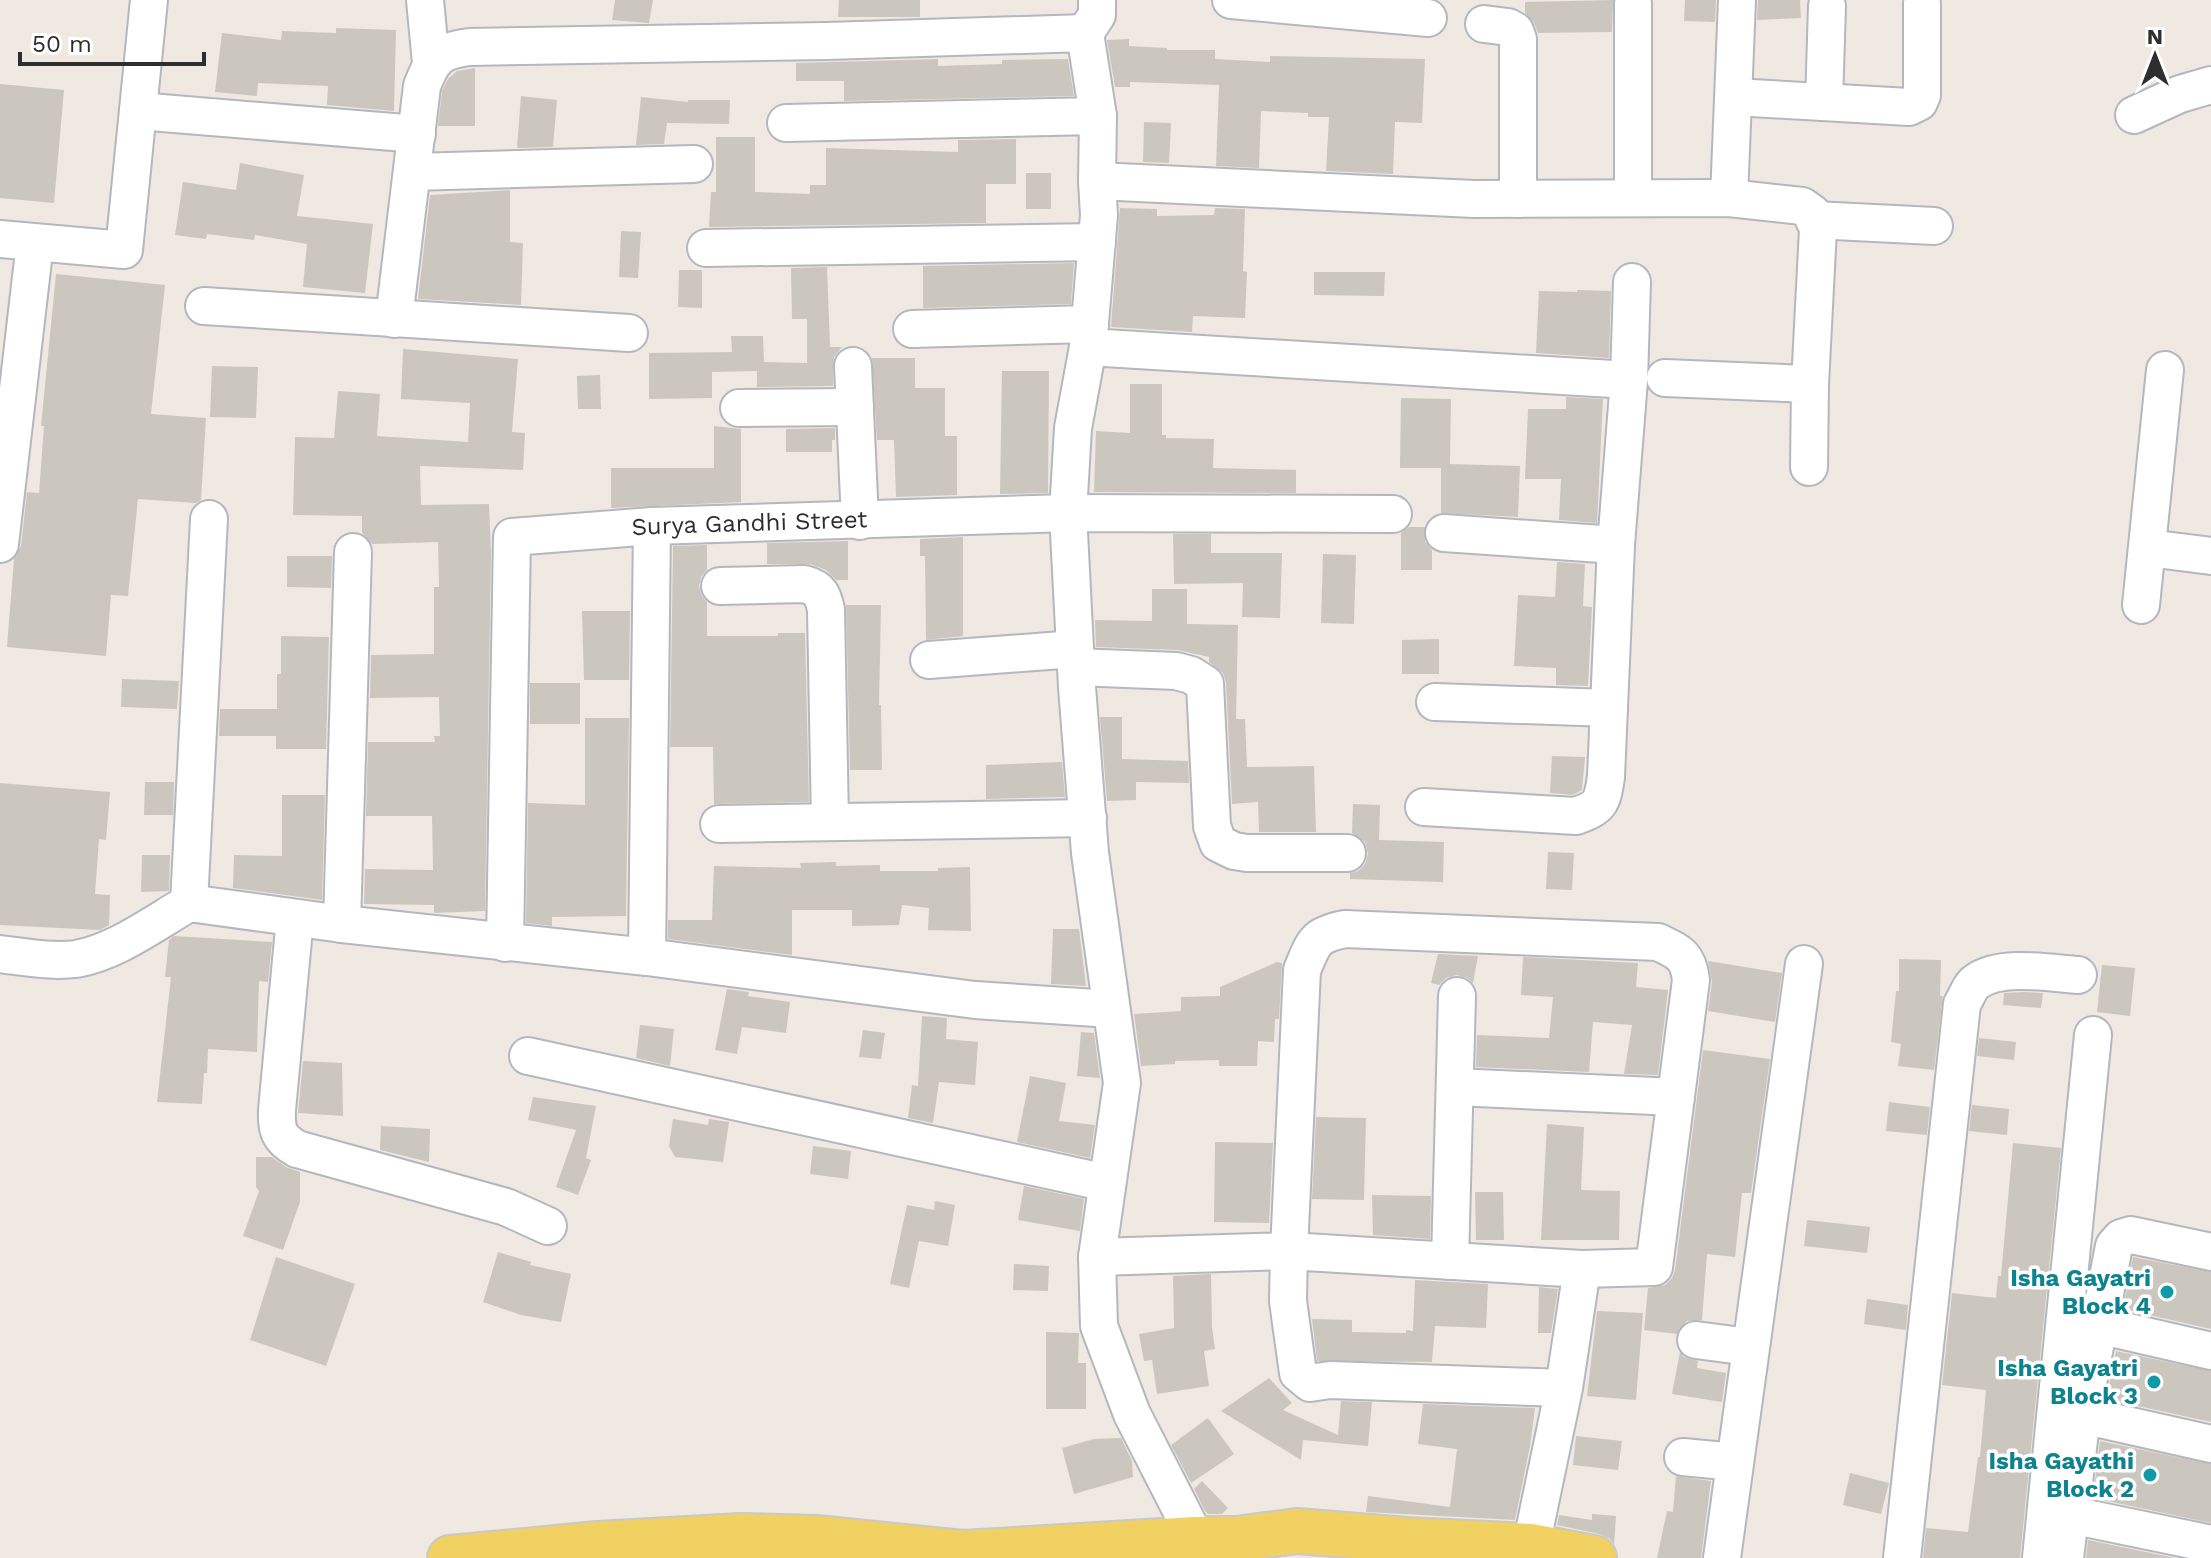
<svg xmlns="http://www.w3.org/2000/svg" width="2211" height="1558" font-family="'Work Sans',sans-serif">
	<rect width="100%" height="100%" fill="#efe9e1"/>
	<!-- building -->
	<g fill="#cbc7bf">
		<path d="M615 0H653L649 23 612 20Z"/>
		<path d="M839 0H920V17H838Z"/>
		<path d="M1613 0 1612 32 1538 33 1534 23 1525 13V2Z"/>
		<path d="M1685 0H1716L1715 22 1684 21Z"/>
		<path d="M1758 0H1800L1801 18 1757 20Z"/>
		<path d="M336 28 396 30 394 111 327 105 328 86 258 83 257 96 215 92 222 33 281 40 282 31 336 33Z"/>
		<path d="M1129 39V46L1167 48V50H1215V59L1270 62V56L1425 59 1422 123 1395 122 1393 174 1326 171 1329 117H1308V113L1261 111 1259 168 1216 166 1219 85 1130 82V87H1115L1107 40Z"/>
		<path d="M938 59V66L1002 64V60L1068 59 1074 96 844 101V81H796V63Z"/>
		<path d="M475 68V126H438L442 91 448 79 457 71Z"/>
		<path d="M0 84 64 90 54 203 0 198Z"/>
		<path d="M521 96 557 100 553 147 517 148Z"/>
		<path d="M641 97 688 102V100H730L729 124 667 123 664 144 636 145Z"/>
		<path d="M1144 122 1171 123 1169 163 1143 162Z"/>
		<path d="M716 137H755V192L810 194V185H826V148L958 152V140L1016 139V184H986V223L709 227 711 192H716Z"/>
		<path d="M240 163 304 175 297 216 373 224 365 293 303 287 307 244 255 235 254 240 207 234 206 239 175 235 183 182 236 190Z"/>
		<rect x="1026" y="173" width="25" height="36"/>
		<path d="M510 190V242L523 243 521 305 418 299 430 195Z"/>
		<path d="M1120 208 1157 209V216L1214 215 1215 208 1245 209 1243 271 1247 272 1245 318 1193 316 1192 332 1111 327Z"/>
		<path d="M621 231 641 232 638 278 619 277Z"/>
		<path d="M1074 263 1071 304 923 308V266Z"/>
		<path d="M827 267 830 347H842L834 357 833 386 757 387V371L712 372V398L649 399V353L732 352 731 336H763L764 362 807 363V319H792L791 268Z"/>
		<path d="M679 270H702V308L678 307Z"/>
		<path d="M1314 272H1385L1384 296 1314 295Z"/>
		<path d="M56 274 165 285 151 414 206 418 201 500 196 503 138 499 128 596 111 595 106 656 7 647 14 559 21 546 27 492 39 493 44 426H41Z"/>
		<path d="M1577 290 1611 291 1609 358 1536 353 1539 291 1577 292Z"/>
		<path d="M403 349 518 359 512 432 525 433 523 470 420 466 421 505 489 504 491 554 485 911 434 913V905L364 904 365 869 433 870 432 816H366L368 742H435L434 736H440L439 697 370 698 371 655 434 654V587H439L438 542 372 544 362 533V516L293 515 295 437 334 438 338 391 380 394 377 436 468 442 470 403 401 399Z"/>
		<path d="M872 358H915V388H945V436H957V495L896 497 894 440H877Z"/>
		<path d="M212 366 258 367 256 418 210 417Z"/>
		<path d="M1002 371H1049L1048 493 1000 494Z"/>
		<path d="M600 375 601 409H578L577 376Z"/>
		<path d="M1130 384H1162V435H1166V438L1214 439 1213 468 1296 470V493L1094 492 1096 431 1130 433Z"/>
		<path d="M1566 397 1603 399 1597 523 1559 520 1561 479H1525L1528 409H1566Z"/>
		<path d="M1401 398 1451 399 1450 464 1520 466 1518 517 1441 513V468H1400Z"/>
		<path d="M714 426 741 429V502L611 508V468H714Z"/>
		<path d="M835 428V440H832V452H786V429Z"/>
		<path d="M1409 527H1425V541L1432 550V570H1401V533Z"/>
		<path d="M1173 534H1211V553H1282L1280 618 1242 617 1243 583 1174 584Z"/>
		<path d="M963 537V636L926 640 925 556H920V539Z"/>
		<path d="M848 541V580H836L826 570 810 564H767V543Z"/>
		<path d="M707 545V570L701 577 699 586 702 596 707 602V636H778V633H805L809 802 714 804 713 747H670L673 546Z"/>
		<path d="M1323 554 1356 555 1354 624 1321 623Z"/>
		<path d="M287 556H332L331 588 287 587Z"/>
		<path d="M1557 562 1585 564 1583 606 1592 607 1588 686 1556 685V668L1514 666 1518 595 1555 597Z"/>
		<path d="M1152 589H1187V624L1238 625 1236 719H1245L1247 767 1314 766 1316 832H1259L1258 802 1232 804 1226 683 1223 673 1209 662V657L1177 650 1096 647 1095 620 1152 621Z"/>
		<path d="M846 605H881L879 705H881L882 770H850Z"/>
		<path d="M582 611H630L629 680H584Z"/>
		<path d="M281 636 329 637 326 749H276V736H219L220 709H277V674H281Z"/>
		<path d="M1439 639V674H1402V640Z"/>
		<path d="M122 679 179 681 177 709 121 707Z"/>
		<rect x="530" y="683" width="50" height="41"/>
		<path d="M1100 717H1122V759L1188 761 1189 783 1136 782V800L1107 801Z"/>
		<path d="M585 718H629L626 916 552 917V926L526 923 528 803 585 805Z"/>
		<path d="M1552 756 1585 757 1582 790 1573 795 1550 793Z"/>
		<path d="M1062 762 1065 797 986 799V765Z"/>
		<path d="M145 782H174L173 815H144Z"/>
		<path d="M0 783 110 792 106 840 99 839 95 894 110 895 109 925 100 930 0 925Z"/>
		<path d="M282 795H325L322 900 233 888 234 855 282 856Z"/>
		<path d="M1353 804 1380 805 1379 840 1444 842 1443 882 1350 879V873L1358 871 1365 864 1368 854 1365 842 1352 833Z"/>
		<path d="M1548 852 1574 853 1572 890 1546 889Z"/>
		<path d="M142 855H170L169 891 141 892Z"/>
		<path d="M836 862V866L880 865V871H938V868L970 867 971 931 928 930 929 908 902 905 899 925 852 926V910H792V955L668 939V920H712L714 866 801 868 800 863Z"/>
		<path d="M1053 929H1079L1086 986 1051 984Z"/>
		<path d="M174 936 272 942 268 982 259 981 257 1052 208 1049 207 1073H204L202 1104 157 1102 171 977H165L169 940Z"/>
		<path d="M1438 954 1478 956 1473 983 1467 978 1457 975 1446 978 1439 985 1431 983Z"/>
		<path d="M1523 957 1638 963 1636 987 1668 990 1658 1075 1624 1074 1632 1025 1593 1022 1589 1072 1476 1067 1477 1035 1549 1038 1553 997 1521 995Z"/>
		<path d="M1899 959 1941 960 1940 996H1943L1934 1070 1898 1066 1901 1044 1891 1042 1896 991H1899Z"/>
		<path d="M1708 961 1782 973 1775 1022 1708 1011 1712 982Z"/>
		<path d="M1277 962 1282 963 1279 1019H1275L1274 1042 1258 1041 1257 1066H1219V1060L1175 1061V1064L1141 1066 1134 1014 1181 1011V997L1220 996V987Z"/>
		<path d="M2102 965 2135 968 2130 1016 2097 1012Z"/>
		<path d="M727 989 749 992 748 996 790 1002 786 1033 742 1027 737 1054 715 1050Z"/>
		<path d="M2025 992 2043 993 2041 1008 2003 1005 2004 993Z"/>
		<path d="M922 1016 947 1018 946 1039 978 1042 975 1085 939 1082 933 1123 908 1118 912 1085 918 1086Z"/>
		<path d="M640 1025 674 1029 670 1066 636 1058Z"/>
		<path d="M863 1030 885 1033 881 1059 859 1057Z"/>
		<path d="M1081 1032 1094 1033 1100 1078 1077 1076Z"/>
		<path d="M1979 1038 2016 1042 2014 1060 1977 1056Z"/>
		<path d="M1703 1050 1770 1059 1751 1193H1742L1735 1257 1707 1254 1702 1320 1687 1321 1677 1334 1644 1330 1648 1288 1665 1285 1672 1278 1675 1270Z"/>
		<path d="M303 1061 342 1063 343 1116 298 1113Z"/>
		<path d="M1030 1076 1066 1083 1059 1121 1095 1125 1090 1158 1017 1142Z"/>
		<path d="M533 1097 596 1106 586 1158 591 1160 578 1195 556 1187 576 1130 528 1120Z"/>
		<path d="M1889 1102 1930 1107 1927 1135 1886 1131Z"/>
		<path d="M1972 1105 2009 1109 2007 1135 1969 1131Z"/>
		<path d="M1316 1117 1366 1118 1364 1200 1312 1199Z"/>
		<path d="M673 1119 708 1125 709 1119 729 1122 723 1162 675 1157 669 1146Z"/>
		<path d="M1547 1124 1584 1127 1581 1190 1620 1191 1619 1240H1541Z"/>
		<path d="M381 1126 430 1129 429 1162 380 1150Z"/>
		<path d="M1215 1142 1273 1143 1269 1223 1214 1222Z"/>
		<path d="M2013 1143 2061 1148 2020 1558H1923L1926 1528 1968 1532 1978 1457H1980L1986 1390 1942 1385 1952 1293 1996 1298 1998 1276H2001Z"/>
		<path d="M813 1146 851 1151 848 1179 810 1174Z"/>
		<path d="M256 1157H272L286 1167 300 1172V1202L283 1250 243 1236 259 1191 256 1187Z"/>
		<path d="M1024 1186 1084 1199 1080 1231 1018 1220Z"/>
		<path d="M1475 1192H1503L1504 1240H1476Z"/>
		<path d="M1372 1195 1431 1196 1430 1239 1373 1235Z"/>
		<path d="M935 1201 955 1205 948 1246 919 1241 909 1288 890 1284 907 1205 934 1210Z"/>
		<path d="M1807 1220 1870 1227 1867 1253 1804 1246Z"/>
		<path d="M498 1252 531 1262 530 1265 571 1274 561 1322 521 1315 483 1302Z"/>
		<path d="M276 1257 355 1284 326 1366 250 1340Z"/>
		<path d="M2133 1257 2211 1272V1329L2123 1309Z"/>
		<path d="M1014 1264 1049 1266 1048 1291 1013 1290Z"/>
		<path d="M1211 1274 1212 1327 1215 1349 1204 1351 1209 1386 1157 1394 1152 1360 1144 1361 1139 1334 1174 1328 1173 1276Z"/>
		<path d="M1415 1280 1488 1284 1486 1328 1435 1326 1432 1362 1317 1361 1312 1319 1352 1320V1332L1406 1333V1330L1413 1331Z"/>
		<path d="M1539 1287 1558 1289 1551 1333H1538Z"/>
		<path d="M1867 1299 1908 1305 1906 1330 1864 1324Z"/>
		<path d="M1597 1311 1643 1313 1636 1400 1587 1396Z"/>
		<path d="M1046 1332 1079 1333 1078 1363H1086V1409H1046Z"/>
		<path d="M2116 1351 2211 1371V1422L2106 1399Z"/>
		<path d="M1680 1352 1684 1357 1698 1361 1697 1368 1726 1373 1722 1402 1672 1394Z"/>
		<path d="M1269 1378 1292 1403 1283 1410 1338 1435 1341 1401 1372 1402 1368 1446 1303 1440 1301 1460 1221 1411Z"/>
		<path d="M1423 1404 1535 1408 1530 1446 1515 1520 1366 1512 1368 1496 1450 1507 1457 1449 1418 1444Z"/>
		<path d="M1208 1418 1234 1454 1191 1483 1171 1445Z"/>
		<path d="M1576 1436 1622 1441 1618 1470 1573 1465Z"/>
		<path d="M1121 1438 1132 1461 1133 1477 1074 1494 1062 1448 1094 1439Z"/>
		<path d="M2100 1441 2211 1464V1523L2093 1498Z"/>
		<path d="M1850 1473 1889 1483 1881 1514 1843 1505Z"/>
		<path d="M1676 1476 1711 1481 1701 1558H1657L1667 1511 1673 1512Z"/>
		<path d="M1202 1481 1228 1508 1222 1514H1208L1205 1511 1194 1489Z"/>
		<path d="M1592 1514 1616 1516 1614 1545 1610 1539 1599 1534 1557 1525 1559 1515 1592 1520Z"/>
		<path d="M2088 1540 2175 1558H2086Z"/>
	</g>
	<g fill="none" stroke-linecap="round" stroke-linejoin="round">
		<defs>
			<g id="minor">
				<path d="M425 0 431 63"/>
				<path d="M1231 0 1428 18"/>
				<path d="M1633 4V198"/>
				<path d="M1484 24 1508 27 1515 31 1518 39V199"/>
				<path d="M1085 33 1097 15V0"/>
				<path d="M1734 97 1909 107 1919 102 1922 95V4"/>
				<path d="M1824 102 1827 6"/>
				<path d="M138 111 417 134"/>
				<path d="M2134 115 2180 94 2211 85"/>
				<path d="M786 123 1098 116"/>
				<path d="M412 172 694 164"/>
				<path d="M1097 181 1474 199 1729 198 1802 206 1812 213 1818 229 1810 384"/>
				<path d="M1729 198 1737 0"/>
				<path d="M1814 220 1934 226"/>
				<path d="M0 239 124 250 149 0"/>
				<path d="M706 248 1097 242"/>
				<path d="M204 306 629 333"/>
				<path d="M394 319 422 86C433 58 439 51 469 47L827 41 1085 33 1098 116 1097 181 1099 215 1088 347"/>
				<path d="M912 329 1090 324"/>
				<path d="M853 366 860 521"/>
				<path d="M1665 378 1810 384 1809 467"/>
				<path d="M739 408 855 407"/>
				<path d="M209 519 189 903 342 924 647 957 975 1000 1111 1009"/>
				<path d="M1444 533 1616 545 1629 380 1632 282"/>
				<path d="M0 544 35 243"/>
				<path d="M2148 548 2211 556"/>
				<path d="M720 586 804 584C820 588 823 595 826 610L830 822"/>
				<path d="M2141 605 2165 370"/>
				<path d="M929 660 1075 649"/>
				<path d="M1076 667 1176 671 1191 675 1205 684 1212 826 1218 843 1234 851 1247 853H1347"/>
				<path d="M1435 702 1609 708"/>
				<path d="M1424 807 1576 816C1601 807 1602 803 1606 777L1616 545"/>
				<path d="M719 824 1088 818"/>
				<path d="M295 918 277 1110C276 1130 279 1139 297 1149L506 1207 548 1226"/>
				<path d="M342 924 353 552"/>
				<path id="s1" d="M505 943 512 537 652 526 1068 513 1393 514"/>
				<path d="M0 954C25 957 51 962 76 959 116 952 154 923 189 903"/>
				<path d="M647 957 652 526"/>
				<path d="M528 1056 1107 1183"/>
				<path d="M1455 1087 1676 1097"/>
				<path d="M1097 1257 1122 1083 1090 853 1077 687 1068 513 1073 428 1088 347 1629 380"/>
				<path d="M1450 1261 1457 996"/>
				<path d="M2098 1325 2211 1351"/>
				<path d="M1696 1340 1749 1347"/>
				<path d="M2082 1415 2114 1246 2121 1238 2131 1235 2211 1252"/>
				<path d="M1683 1457 1735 1462"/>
				<path d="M2071 1515 2211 1544"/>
				<path d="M1196 1539 1132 1414 1099 1326 1097 1257 1289 1251 1302 970C1314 942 1314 935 1345 929L1658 942C1679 952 1688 955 1691 980L1654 1267 1582 1269"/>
				<path d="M1531 1546 1564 1388 1582 1269 1289 1251 1288 1301 1298 1373 1310 1383 1330 1380 1564 1388"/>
				<path d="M1722 1558 1804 964"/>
				<path d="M1902 1558 1962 1004C1966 998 1970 986 1976 982 2000 964 2050 973 2078 975"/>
				<path d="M2041 1558 2093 1035"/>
				<path d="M2065 1558 2082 1415 2211 1444"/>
			</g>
			<path id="major" d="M450 1558 598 1544 741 1536 816 1538 963 1553 1196 1539H1237L1297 1531 1407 1540 1531 1546 1594 1558"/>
		</defs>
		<!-- minor casing -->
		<use href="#minor" stroke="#b4b7c1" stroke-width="40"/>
		<!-- major casing -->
		<use href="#major" stroke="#c9c9c9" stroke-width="48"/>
		<!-- minor -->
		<use href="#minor" stroke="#fff" stroke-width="36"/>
		<!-- major -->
		<use href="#major" stroke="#f2d163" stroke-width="44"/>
	</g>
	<!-- markers -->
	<g fill="#0f9aa8" stroke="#fff" stroke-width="3">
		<circle cx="2167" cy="1292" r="8"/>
		<circle cx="2154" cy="1382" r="8"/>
		<circle cx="2150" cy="1475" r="8"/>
	</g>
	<g text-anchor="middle" stroke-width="7" stroke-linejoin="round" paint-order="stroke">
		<!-- street labels -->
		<g font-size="24" fill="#2e2e2e" stroke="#fff">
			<text dy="8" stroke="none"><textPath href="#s1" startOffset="644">Surya Gandhi Street</textPath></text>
		</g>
		<!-- culture labels -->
		<g font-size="24" font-weight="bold" fill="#0d838f" stroke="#fff" text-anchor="end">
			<text x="2151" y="1286">Isha Gayatri<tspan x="2151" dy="28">Block 4</tspan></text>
			<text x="2138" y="1376">Isha Gayatri<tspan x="2138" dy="28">Block 3</tspan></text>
			<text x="2134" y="1469">Isha Gayathi<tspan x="2134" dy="28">Block 2</tspan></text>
		</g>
	</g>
	<!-- north arrow -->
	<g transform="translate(2155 56)" stroke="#ffffff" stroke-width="6" paint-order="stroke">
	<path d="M0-6L14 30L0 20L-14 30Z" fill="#2e2e2e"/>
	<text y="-12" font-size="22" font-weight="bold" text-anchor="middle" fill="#2e2e2e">N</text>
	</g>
	<!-- scale -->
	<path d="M20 52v12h184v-12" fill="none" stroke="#2e2e2e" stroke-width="4"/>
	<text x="32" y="52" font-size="24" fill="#2e2e2e" stroke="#ffffff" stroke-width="6" paint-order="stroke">50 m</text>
</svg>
